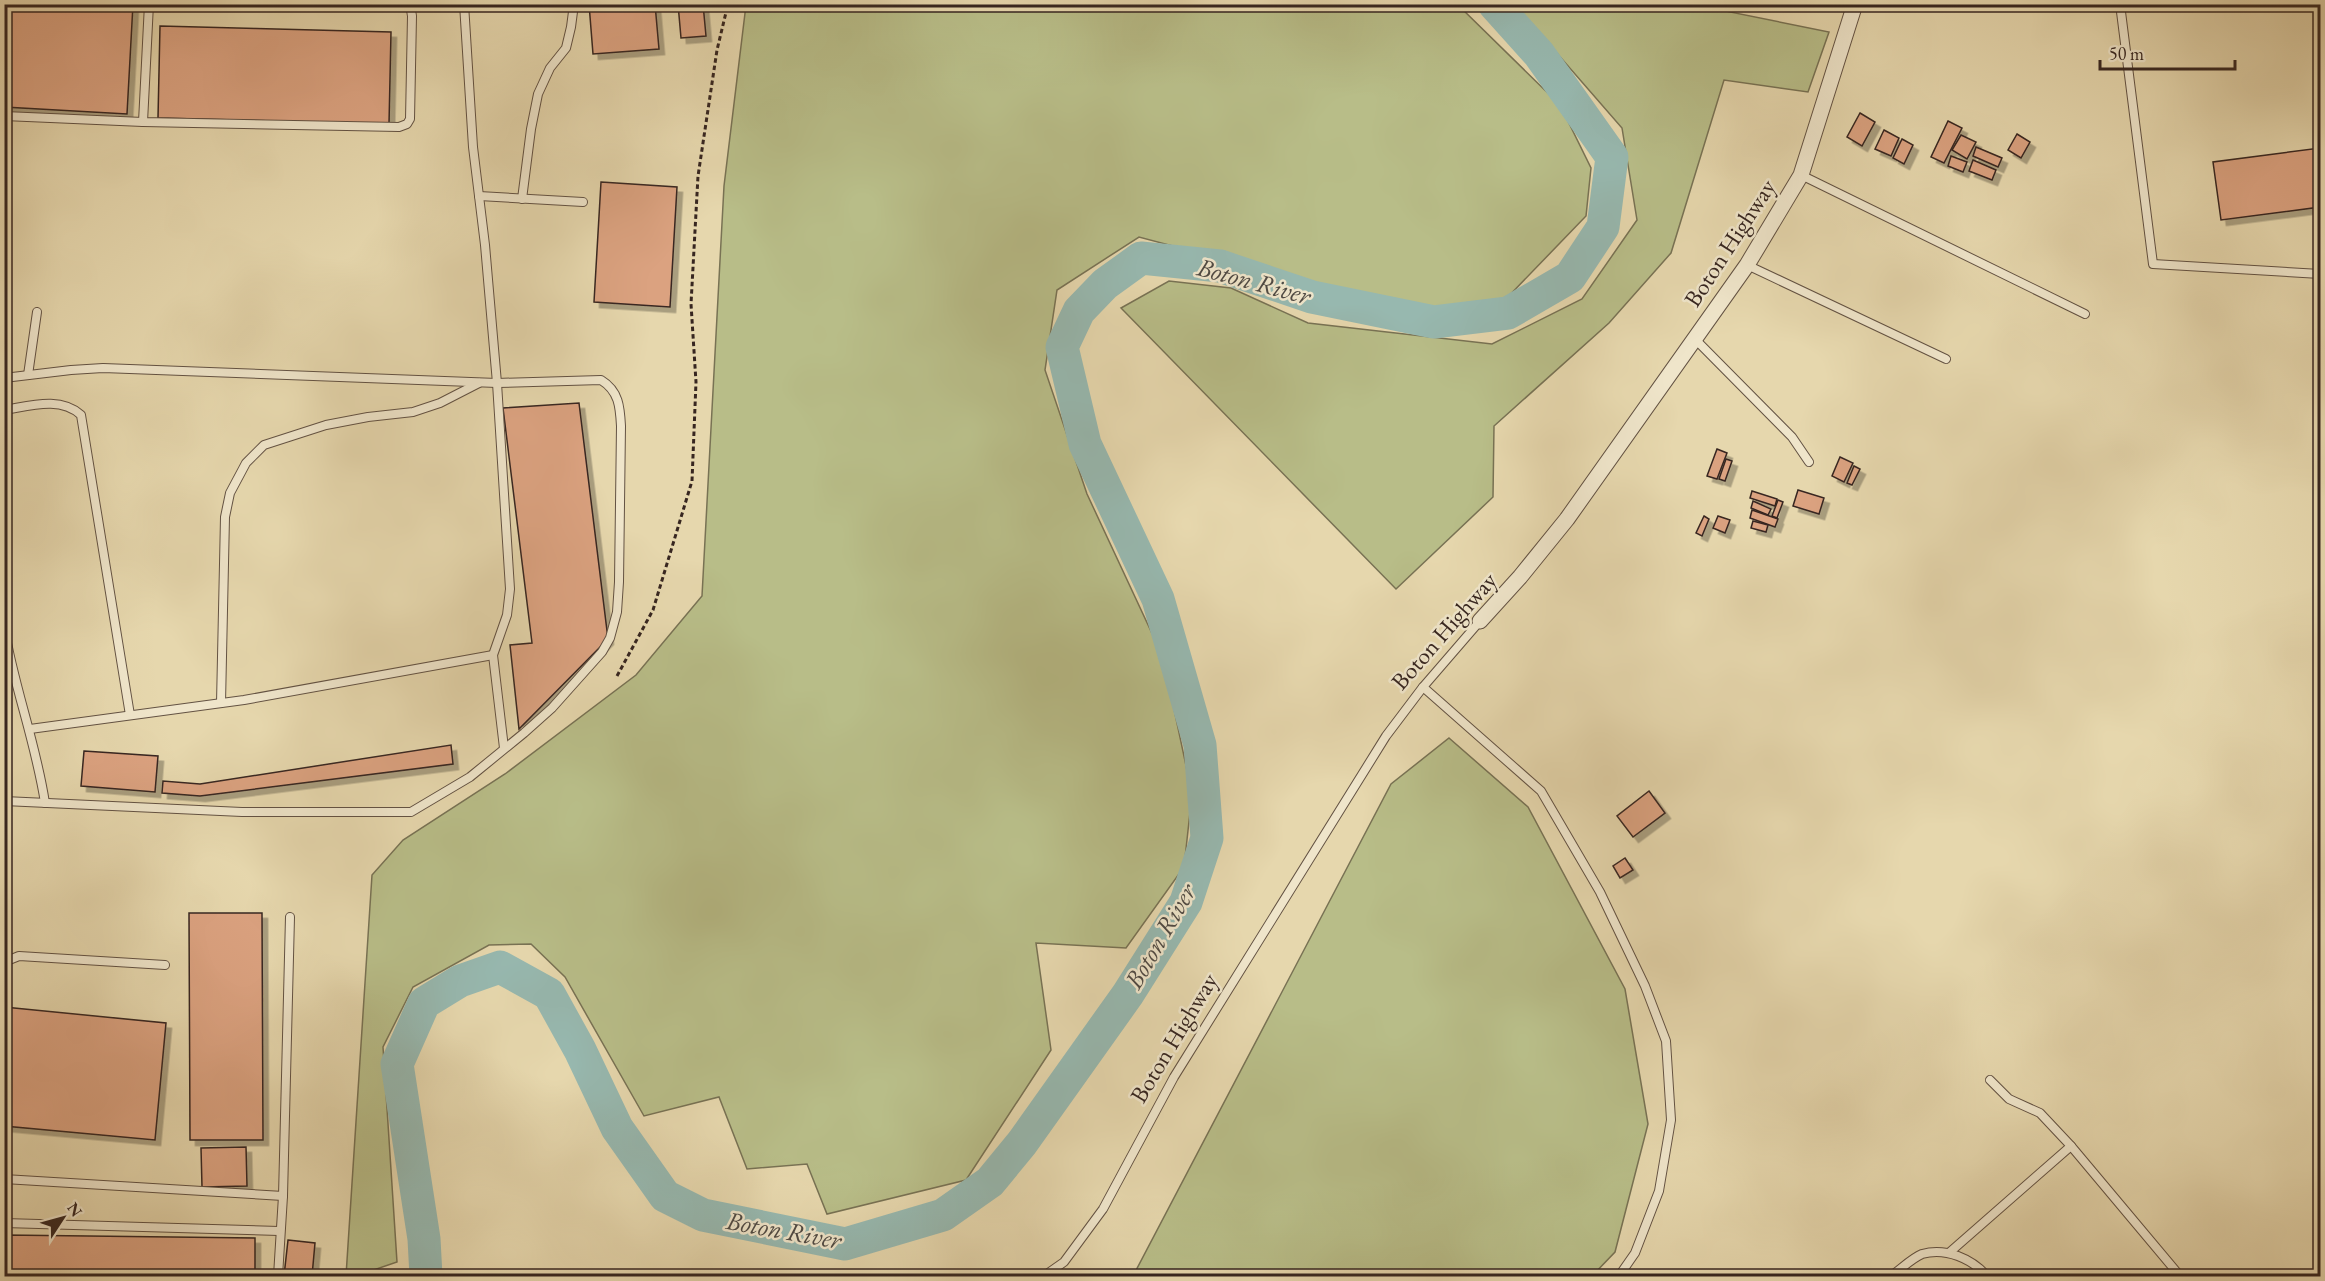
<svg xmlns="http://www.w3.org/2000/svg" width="2325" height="1281" font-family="'EB Garamond',serif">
	<defs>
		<filter id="shadow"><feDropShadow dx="5.5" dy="5.5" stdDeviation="0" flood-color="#0004"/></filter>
	</defs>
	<rect width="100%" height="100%" fill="#e6d7ad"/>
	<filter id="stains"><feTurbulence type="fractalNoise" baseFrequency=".00333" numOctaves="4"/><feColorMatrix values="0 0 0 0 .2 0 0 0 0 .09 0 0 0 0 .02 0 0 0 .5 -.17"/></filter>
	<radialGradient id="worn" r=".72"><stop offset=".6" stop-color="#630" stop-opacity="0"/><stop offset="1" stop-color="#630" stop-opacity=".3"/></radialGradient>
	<!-- green -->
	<g fill="#b8bd88" stroke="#787254" stroke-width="1.5">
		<path d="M746 5H1458L1560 105 1591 168 1586 216 1504 301 1434 309 1316 284 1139 237 1057 290 1045 370 1087 494 1163 657 1192 794 1184 867 1126 948 1036 943 1051 1050 966 1180 827 1214 807 1164 747 1169 719 1097 644 1116 565 977 531 944 489 945 413 987 383 1047 397 1262 356 1276H346L372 875 403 840 505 774 636 675 702 596 724 186Z"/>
		<path d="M1515 5H1725V11L1829 32 1808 92 1724 80 1671 253 1609 323 1494 426 1493 497 1396 589 1121 308 1169 281 1231 288 1308 323 1492 344 1582 299 1637 220 1622 128Z"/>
		<path d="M1449 738 1528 807 1625 989 1648 1124 1615 1252 1592 1276H1133L1391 784Z"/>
	</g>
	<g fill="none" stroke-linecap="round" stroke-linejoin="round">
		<!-- river -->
		<path stroke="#97b8af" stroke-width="33" d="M426 1276 424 1239 397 1064 424 1003 460 981 500 967 549 994 580 1050 617 1128 665 1196 703 1215 845 1244 943 1215 990 1182 1022 1143 1128 994 1186 902 1207 838 1200 745 1158 599 1085 444 1062 347 1079 311 1105 284 1141 258 1220 266 1312 297 1434 322 1508 313 1570 277 1603 227 1612 157 1539 54 1494 4"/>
	</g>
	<!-- building -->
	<g fill="#dba280" stroke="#372620" stroke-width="1.5" filter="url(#shadow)">
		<path d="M8 4H133L127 114 4 107Z"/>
		<path d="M589 4H655L659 49 593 54Z"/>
		<path d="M678 4H703L706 36 681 38Z"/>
		<path d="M160 26 391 32 389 124 158 118Z"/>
		<path d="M1860 113 1875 122 1862 146 1847 137Z"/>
		<path d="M1948 121 1962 128 1944 163 1931 157Z"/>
		<path d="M1884 130 1899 138 1891 156 1875 149Z"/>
		<path d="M2017 134 2030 142 2021 158 2008 150Z"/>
		<path d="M1961 135 1976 142 1967 159 1952 150Z"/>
		<path d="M1902 139 1913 145 1904 164 1893 158Z"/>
		<path d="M1976 147 2002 158 1998 167 1973 156Z"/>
		<path d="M2320 148V207L2221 220 2213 162Z"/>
		<path d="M1951 156 1967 162 1963 172 1948 166Z"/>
		<path d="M1973 160 1996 170 1992 180 1969 171Z"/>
		<path d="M601 182 677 187 670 307 594 302Z"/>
		<path d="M579 403 608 639 519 729 510 645 532 643 503 408Z"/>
		<path d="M1717 449 1727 453 1717 479 1707 476Z"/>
		<path d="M1840 457 1853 463 1844 482 1832 476Z"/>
		<path d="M1726 459 1732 461 1725 481 1719 479Z"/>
		<path d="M1854 466 1860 469 1852 485 1847 483Z"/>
		<path d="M1798 490 1824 498 1819 514 1793 506Z"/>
		<path d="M1752 491 1777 499 1775 506 1750 498Z"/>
		<path d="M1778 500 1783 502 1777 518 1772 516Z"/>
		<path d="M1753 501 1771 509 1768 515 1751 508Z"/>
		<path d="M1752 510 1778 519 1775 527 1750 518Z"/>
		<path d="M1704 516 1709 519 1702 536 1696 533Z"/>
		<path d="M1718 516 1730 520 1725 533 1713 528Z"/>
		<path d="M1753 521 1768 525 1766 532 1751 528Z"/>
		<path d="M451 745 453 764 200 796 162 793 163 781 200 784Z"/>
		<path d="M84 751 158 756 155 792 81 786Z"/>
		<path d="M1649 791 1665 813 1633 837 1617 816Z"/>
		<path d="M1625 858 1633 870 1620 878 1613 866Z"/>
		<path d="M189 913H262L263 1140H190Z"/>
		<path d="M4 1007 166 1023 155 1140 4 1126Z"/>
		<path d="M246 1147 247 1186 202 1187 201 1148Z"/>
		<path d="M4 1235 255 1238V1276H4Z"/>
		<path d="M288 1240 315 1243 312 1276H284Z"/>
	</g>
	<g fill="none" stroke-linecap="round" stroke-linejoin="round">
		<defs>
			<g id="service">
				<path d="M464 4 473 147 485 245 497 383 510 589 507 615 493 655 504 748"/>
				<path d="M2120 4 2153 264 2320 274"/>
				<path d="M4 116 143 122 399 127 407 124 410 119 412 16 411 10 405 4"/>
				<path d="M143 122 149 4"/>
				<path d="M1801 175 2085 314"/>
				<path d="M479 196 583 202"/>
				<path d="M522 199 531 129 538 94 550 68 566 48 571 27 574 4"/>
				<path d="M1747 265 1946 359"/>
				<path d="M1694 338 1792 437 1809 462"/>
				<path d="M28 375 37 312"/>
				<path d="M4 378 71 370 103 368 497 383 601 380C619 391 620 407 621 426L619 582 617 612 610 638 602 652 552 708 524 733 470 777 411 812H242L4 801"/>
				<path d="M4 410C30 406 60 396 81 415L130 715"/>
				<path d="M4 627C14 687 36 743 45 803"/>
				<path d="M1423 687 1541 791 1600 892 1645 986 1666 1041 1671 1120 1659 1191 1635 1253 1619 1276"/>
				<path d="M221 703 225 517 230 493 246 463 264 445 326 425 368 417 413 412 440 403 479 383"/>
				<path d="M30 729 244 700 493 655"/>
				<path d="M4 962 19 956 165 965"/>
				<path d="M1990 1080 2009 1099 2040 1113 2071 1146"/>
				<path d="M4 1179 283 1196"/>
				<path d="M4 1223 279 1231"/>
				<path d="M1950 1252 2071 1146 2180 1276"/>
				<path d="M278 1276 283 1196 290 917"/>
				<path d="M1044 1276 1064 1262 1103 1209 1174 1077 1386 736 1423 687 1480 621"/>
				<path d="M1891 1276C1900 1270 1912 1258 1922 1254 1946 1247 1972 1259 1987 1276"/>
			</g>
			<path id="minor" d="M1480 621 1520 577 1567 519 1747 265 1801 175 1855 4"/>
		</defs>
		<!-- service casing -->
		<use href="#service" stroke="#635243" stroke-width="10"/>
		<!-- minor casing -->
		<use href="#minor" stroke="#635243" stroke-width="17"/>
		<!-- path -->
		<path stroke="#372620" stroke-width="3" stroke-dasharray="4.5 3" stroke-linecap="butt" d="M617 676 653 610 692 481 696 382 691 304 698 176 717 50 728 4"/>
		<!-- service -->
		<use href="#service" stroke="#efe5ca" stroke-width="8"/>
		<!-- minor -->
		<use href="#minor" stroke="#efe5ca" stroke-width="15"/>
	</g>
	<g text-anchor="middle" stroke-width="5" stroke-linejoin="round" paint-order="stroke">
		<!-- street labels -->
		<g font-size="24" fill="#372620" stroke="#efe5ca">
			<text transform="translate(1730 243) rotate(-57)" y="8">Boton Highway</text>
			<text transform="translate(1444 631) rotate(-49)" y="8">Boton Highway</text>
			<text transform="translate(1174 1038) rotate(-59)" y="8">Boton Highway</text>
		</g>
		<!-- water labels -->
		<g font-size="26" font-style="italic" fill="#4f4a44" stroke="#efe5ca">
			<text transform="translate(1254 281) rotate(15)" y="9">Boton River</text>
			<text transform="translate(1160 936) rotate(-60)" y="9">Boton River</text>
			<text transform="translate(784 1230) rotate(10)" y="9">Boton River</text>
		</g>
	</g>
	<!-- margin -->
	<rect width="2325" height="1281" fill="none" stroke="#e6d7ad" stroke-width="24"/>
	<rect x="6" y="6" width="2313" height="1269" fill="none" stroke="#372620" stroke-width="3"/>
	<rect x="12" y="12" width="2301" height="1257" fill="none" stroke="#372620" stroke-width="1.5"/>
	<!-- north arrow -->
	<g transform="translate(63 1218) rotate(54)" stroke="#efe5ca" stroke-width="4.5" paint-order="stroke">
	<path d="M0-4.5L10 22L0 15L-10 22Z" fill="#372620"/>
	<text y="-9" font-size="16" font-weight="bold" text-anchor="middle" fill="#372620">N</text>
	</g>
	<!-- scale -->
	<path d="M2100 60v9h135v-9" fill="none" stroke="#372620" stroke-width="3"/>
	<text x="2109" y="60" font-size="18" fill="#372620" stroke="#efe5ca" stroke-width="4.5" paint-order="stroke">50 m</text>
	<rect width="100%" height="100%" filter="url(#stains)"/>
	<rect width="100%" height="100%" fill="url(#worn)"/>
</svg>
